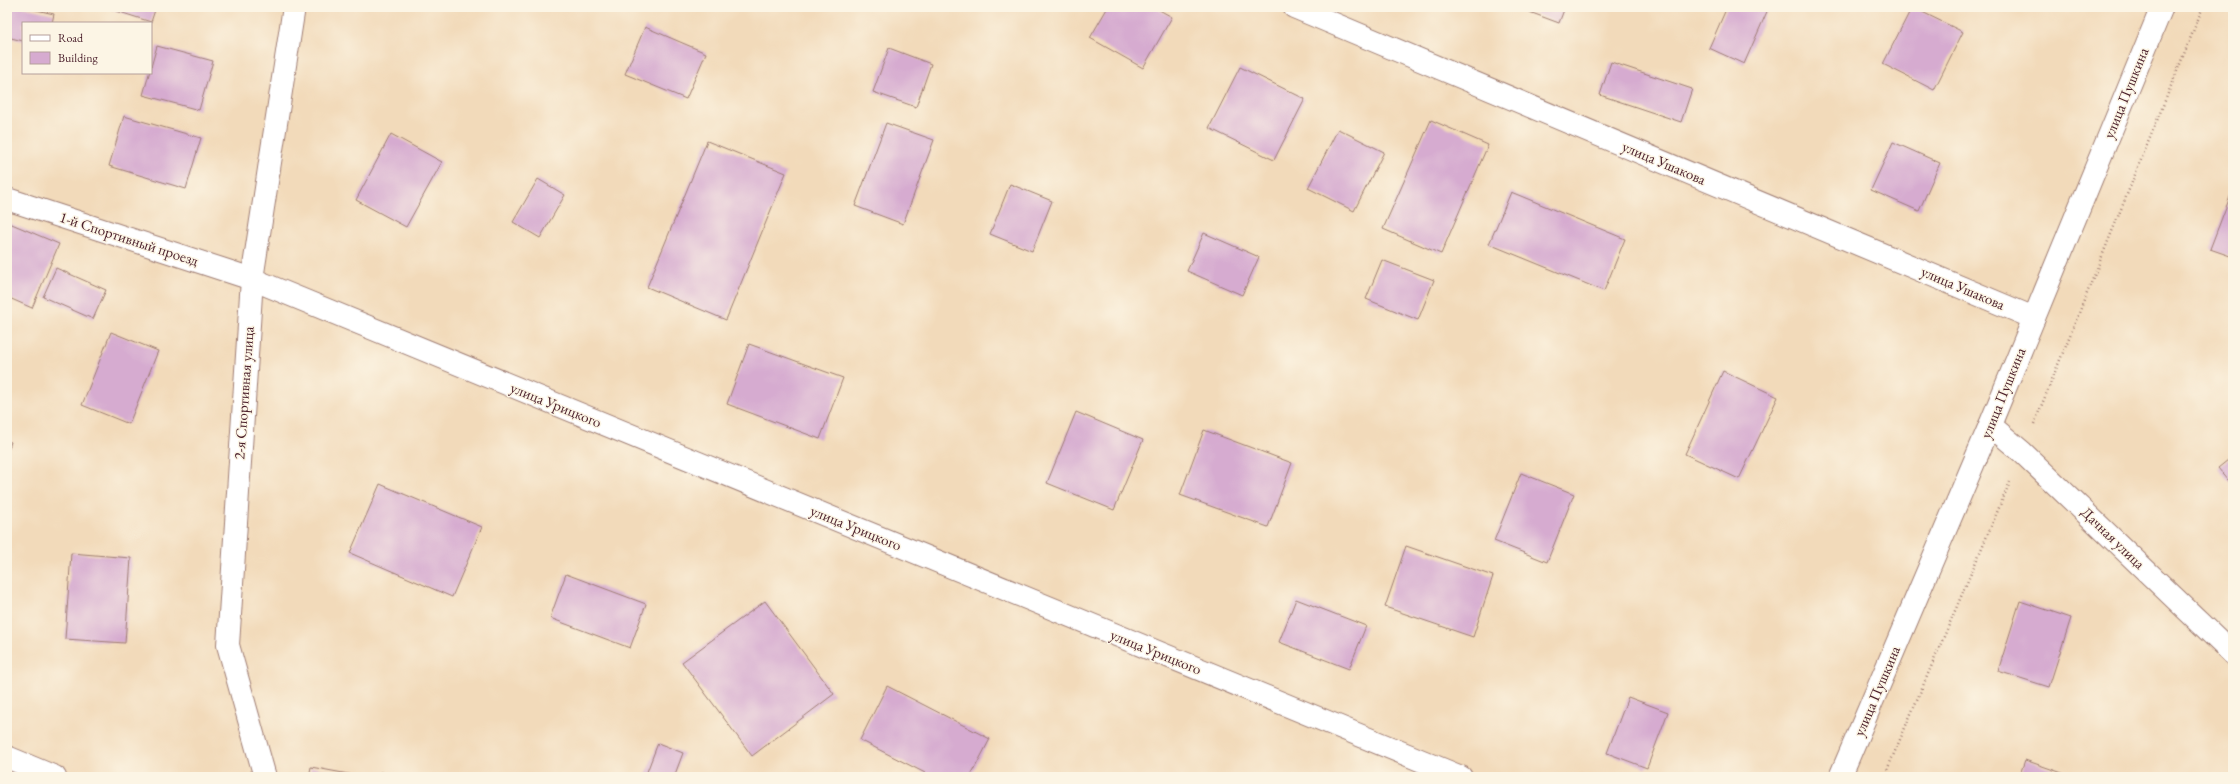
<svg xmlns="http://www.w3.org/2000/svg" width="2240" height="784" font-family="'EB Garamond',serif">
	<rect width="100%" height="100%" fill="#fcf5e5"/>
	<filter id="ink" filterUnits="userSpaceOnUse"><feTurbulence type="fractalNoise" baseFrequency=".025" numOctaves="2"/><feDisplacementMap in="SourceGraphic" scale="8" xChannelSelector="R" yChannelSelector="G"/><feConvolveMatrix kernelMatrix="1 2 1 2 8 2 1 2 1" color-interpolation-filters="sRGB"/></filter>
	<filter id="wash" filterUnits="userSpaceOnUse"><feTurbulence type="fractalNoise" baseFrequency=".012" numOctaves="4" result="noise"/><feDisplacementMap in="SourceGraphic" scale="16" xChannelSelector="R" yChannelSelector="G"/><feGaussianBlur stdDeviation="0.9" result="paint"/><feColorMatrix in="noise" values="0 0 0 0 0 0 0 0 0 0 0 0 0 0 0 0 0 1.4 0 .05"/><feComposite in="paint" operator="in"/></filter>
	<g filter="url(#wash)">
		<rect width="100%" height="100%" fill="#f2daba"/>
		<g id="blocks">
			<!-- building -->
			<g fill="#d6abd0">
				<path d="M7 7H23L54 14 52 23H23V41L7 37Z"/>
				<path d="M104 7H156L151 22Z"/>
				<path d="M1108 7H1154L1172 17 1143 68 1090 38Z"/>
				<path d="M1516 7H1565L1559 23Z"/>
				<path d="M1727 7H1769L1744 64 1709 48Z"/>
				<path d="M1912 7 1963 32 1934 90 1883 64Z"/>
				<path d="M645 27 706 53 686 99 625 74Z"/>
				<path d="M157 46 213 61 199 110 143 95Z"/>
				<path d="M889 48 931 64 916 107 873 92Z"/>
				<path d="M1611 62 1692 89 1681 122 1600 95Z"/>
				<path d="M1240 67 1305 99 1274 160 1209 128Z"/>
				<path d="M7 90 11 91 8 114H7Z"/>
				<path d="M124 116 201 138 186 189 109 166Z"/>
				<path d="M1431 120 1488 145 1441 254 1383 229Z"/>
				<path d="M886 123 934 140 903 224 855 206Z"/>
				<path d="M1338 129 1384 152 1354 211 1308 188Z"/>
				<path d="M391 134 442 162 406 227 356 200Z"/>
				<path d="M707 141 786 173 726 320 647 287Z"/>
				<path d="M1893 142 1940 163 1919 211 1871 190Z"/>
				<path d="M538 179 565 195 540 238 513 222Z"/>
				<path d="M1010 184 1052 201 1032 251 990 234Z"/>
				<path d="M2233 189V257L2210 249Z"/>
				<path d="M1511 192 1625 239 1604 291 1489 244Z"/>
				<path d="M7 222 59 244 32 308 7 297Z"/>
				<path d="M1204 233 1259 257 1242 295 1187 271Z"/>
				<path d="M1382 260 1434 280 1418 320 1366 299Z"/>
				<path d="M56 268 106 290 93 319 43 297Z"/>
				<path d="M111 332 158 351 129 424 82 405Z"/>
				<path d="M749 344 843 378 820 439 727 404Z"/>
				<path d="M1723 371 1778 397 1739 479 1685 454Z"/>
				<path d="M1076 412 1143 440 1114 510 1047 483Z"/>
				<path d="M1204 430 1292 463 1268 527 1180 495Z"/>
				<path d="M7 441 11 442 7 454Z"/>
				<path d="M2233 456V486L2218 468Z"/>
				<path d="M1521 473 1574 494 1547 562 1494 541Z"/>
				<path d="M380 484 482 527 452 597 350 553Z"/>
				<path d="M1406 546 1493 576 1473 637 1385 607Z"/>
				<path d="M71 553 131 558 125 643 65 639Z"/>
				<path d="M566 574 646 604 630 648 550 618Z"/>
				<path d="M1296 599 1366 626 1349 669 1279 642Z"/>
				<path d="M765 601 834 694 752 756 682 662Z"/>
				<path d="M2020 601 2071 618 2049 687 1998 671Z"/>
				<path d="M887 686 990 739 970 777H933L860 740Z"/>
				<path d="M1628 697 1668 712 1647 768 1607 753Z"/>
				<path d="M658 743 683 753 674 777H645Z"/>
				<path d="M2025 760 2068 775 2067 777H2019Z"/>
				<path d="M311 767 359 776V777H309Z"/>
				<path d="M380 772 407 776V777H379Z"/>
			</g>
		</g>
	</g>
	<g filter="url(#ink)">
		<use href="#blocks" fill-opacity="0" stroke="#9e7c72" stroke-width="1"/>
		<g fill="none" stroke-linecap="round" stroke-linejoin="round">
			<defs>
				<g id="minor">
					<path d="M1294 7 2034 318"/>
					<path d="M7 199 252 279 1461 777"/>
					<path d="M1990 425 2022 452 2233 654"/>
					<path d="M7 757 55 777"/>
					<path d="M265 777 228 645 252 279 294 7"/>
				</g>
				<path id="secondary" d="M1840 777 1990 425 2162 7"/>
			</defs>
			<!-- minor casing -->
			<use href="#minor" stroke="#9e7c72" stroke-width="24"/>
			<!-- secondary casing -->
			<use href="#secondary" stroke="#9e7c72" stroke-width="24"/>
			<!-- path -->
			<g stroke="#9e7c72" stroke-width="2.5" stroke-dasharray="1 3" stroke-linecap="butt">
				<path d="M2034 424 2203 7"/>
				<path d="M1884 777 2010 482"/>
			</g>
			<!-- minor -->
			<use href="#minor" stroke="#fff" stroke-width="22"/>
			<!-- secondary -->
			<use href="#secondary" stroke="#fff" stroke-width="22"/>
		</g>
	</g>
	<g text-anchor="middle" stroke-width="3" stroke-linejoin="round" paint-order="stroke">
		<!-- street labels -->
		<g font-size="15" fill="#4a1f2b" stroke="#fcf5e5">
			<text transform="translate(2126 93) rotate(-68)" y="5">улица Пушкина</text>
			<text transform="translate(1664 163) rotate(23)" y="5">улица Ушакова</text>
			<text transform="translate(129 239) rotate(18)" y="5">1-й Спортивный проезд</text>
			<text transform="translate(1963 288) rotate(23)" y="5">улица Ушакова</text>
			<text transform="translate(244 393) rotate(-86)" y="5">2-я Спортивная улица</text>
			<text transform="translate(2003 393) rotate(-68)" y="5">улица Пушкина</text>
			<text transform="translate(556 405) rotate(22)" y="5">улица Урицкого</text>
			<text transform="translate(856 528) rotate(22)" y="5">улица Урицкого</text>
			<text transform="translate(2113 538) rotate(44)" y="5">Дачная улица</text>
			<text transform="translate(1156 652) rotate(22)" y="5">улица Урицкого</text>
			<text transform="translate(1877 691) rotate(-67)" y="5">улица Пушкина</text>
		</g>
	</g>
	<!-- margin -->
	<rect width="2240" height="784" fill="none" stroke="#fcf5e5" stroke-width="24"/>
	<!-- legend -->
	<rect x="22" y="22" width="130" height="52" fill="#fcf5e5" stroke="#b59f9b"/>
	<rect x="30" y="35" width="20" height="6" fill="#ffffff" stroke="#b59f9b"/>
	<text x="58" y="42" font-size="12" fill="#4a1f2b">Road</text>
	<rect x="30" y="52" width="20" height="12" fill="#d6abd0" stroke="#b59f9b"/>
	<text x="58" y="62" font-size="12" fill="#4a1f2b">Building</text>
</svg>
